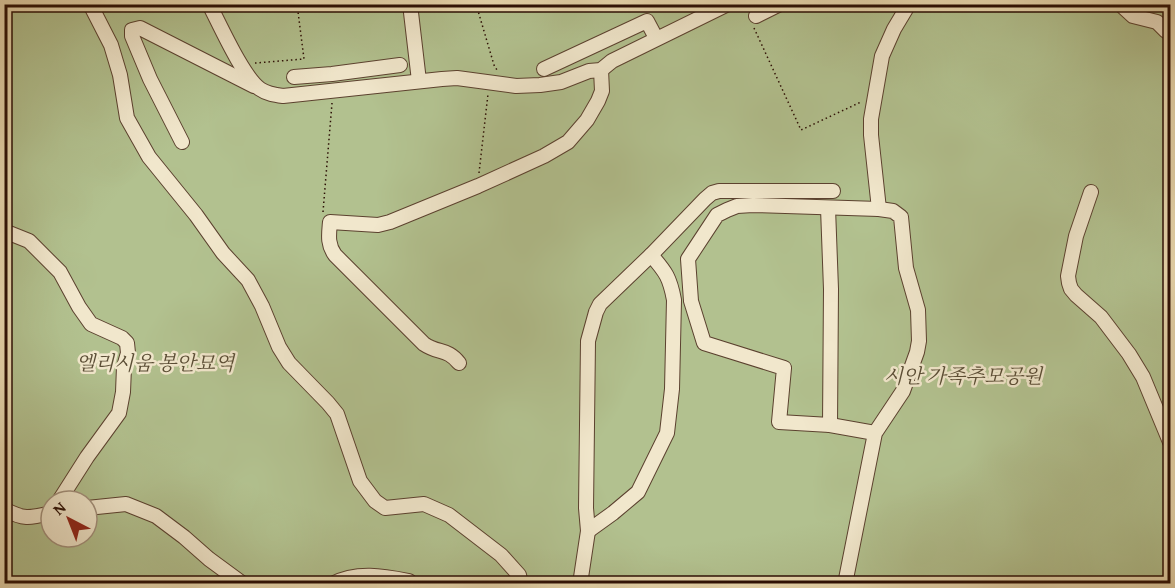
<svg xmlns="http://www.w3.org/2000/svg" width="1175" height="588" font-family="'Gentium Book Plus','Noto Serif KR',serif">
	<rect width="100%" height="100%" fill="#eadab1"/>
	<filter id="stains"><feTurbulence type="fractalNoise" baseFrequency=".00333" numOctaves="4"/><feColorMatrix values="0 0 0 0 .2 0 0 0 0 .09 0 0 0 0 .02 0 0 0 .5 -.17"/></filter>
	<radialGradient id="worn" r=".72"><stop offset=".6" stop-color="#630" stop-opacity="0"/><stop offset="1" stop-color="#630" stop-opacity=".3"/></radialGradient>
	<!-- green -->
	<path fill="#b2c18f" stroke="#6e684a" stroke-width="1.5" fill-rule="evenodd" d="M4 5H1170V583H5ZM51 501H87V537H51Z"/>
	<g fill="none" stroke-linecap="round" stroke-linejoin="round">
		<defs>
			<g id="minor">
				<path d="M90 4 111 45 120 75 127 118 149 157 196 215 223 253 248 280 262 306 279 347 289 363 328 403 337 414 360 481 375 501 385 508 424 504 449 515 501 555 519 575 521 584"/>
				<path d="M209 4C220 25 243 77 260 89 267 94 275 95 283 96L442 79 457 78 516 86 540 85 561 82 589 71 601 70 612 61 728 4"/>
				<path d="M410 4 419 81"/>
				<path d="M1120 4 1133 16 1157 22 1166 31"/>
				<path d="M756 16 780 4"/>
				<path d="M544 69 647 21 656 38"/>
				<path d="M294 77 332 74 400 65"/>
				<path d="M182 142 150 79 132 36V30L140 28 254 86"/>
				<path d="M1091 192 1076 236 1068 276 1069 283 1071 289 1076 295 1101 317 1129 354 1143 377 1170 442"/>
				<path d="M828 208 831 289 830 425"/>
				<path d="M879 209 871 135V119L882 56 894 29 909 4"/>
				<path d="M4 231 29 241 60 272 79 307 91 324 122 338 127 343 128 353 124 367 123 392 119 413 87 457 59 501"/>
				<path d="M459 363C447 348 439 354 424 344L335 255C327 244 329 234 330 222L378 225 390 222 478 186 544 156 568 142 587 120 598 101 602 91 601 70"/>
				<path d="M87 508 126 504 156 516 184 537 209 559 243 584"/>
				<path d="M4 509C24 520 30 518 51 513"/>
				<path d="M588 531 613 513 638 492 667 433 672 389 674 300C670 278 666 272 651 255"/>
				<path d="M332 584C357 571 383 576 409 581L412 584"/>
				<path d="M580 584 588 531 586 508 588 341 596 312 600 304 651 255 705 199 712 193 719 191H833"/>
				<path d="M845 584 875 433 830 425 779 422 784 368 704 343 691 301 688 259 717 215 727 210 737 206 753 205 879 209 893 211 901 217 906 268 918 310 919 341 917 352 903 391 875 433"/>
			</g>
		</defs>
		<!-- minor casing -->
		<use href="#minor" stroke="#5b412f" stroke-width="16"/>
		<!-- path -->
		<g stroke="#2b0e04" stroke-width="1.5" stroke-dasharray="1.5 3" stroke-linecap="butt">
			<path d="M476 4 494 65 497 70"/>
			<path d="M743 4 746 11"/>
			<path d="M754 28 801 130 861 102"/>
			<path d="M255 63 304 59 297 4"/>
			<path d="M479 173 488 94"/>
			<path d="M323 212 332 103"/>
		</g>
		<!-- minor -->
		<use href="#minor" stroke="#f1e7cc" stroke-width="14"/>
	</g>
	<g text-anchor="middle" stroke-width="5" stroke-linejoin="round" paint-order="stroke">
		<!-- park labels -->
		<g font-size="20" font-style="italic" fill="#5a4d35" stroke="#f1e7cc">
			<text x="155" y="370">엘리시움 봉안묘역</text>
			<text x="963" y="383">시안 가족추모공원</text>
		</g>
	</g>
	<!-- margin -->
	<rect width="1175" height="588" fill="none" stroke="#eadab1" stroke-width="24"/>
	<rect x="6" y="6" width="1163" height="576" fill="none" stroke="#2b0e04" stroke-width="3"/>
	<rect x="12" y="12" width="1151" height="564" fill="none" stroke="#2b0e04" stroke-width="1.5"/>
	<!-- north arrow -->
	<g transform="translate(69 519) rotate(318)"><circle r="28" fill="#f1e7cc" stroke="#a2907c" stroke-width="1.5"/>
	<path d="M0-4.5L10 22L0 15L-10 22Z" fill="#8f2418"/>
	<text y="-9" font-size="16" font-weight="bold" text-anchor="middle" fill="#2b0e04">N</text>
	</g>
	<rect width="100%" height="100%" filter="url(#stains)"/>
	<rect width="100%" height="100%" fill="url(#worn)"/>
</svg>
